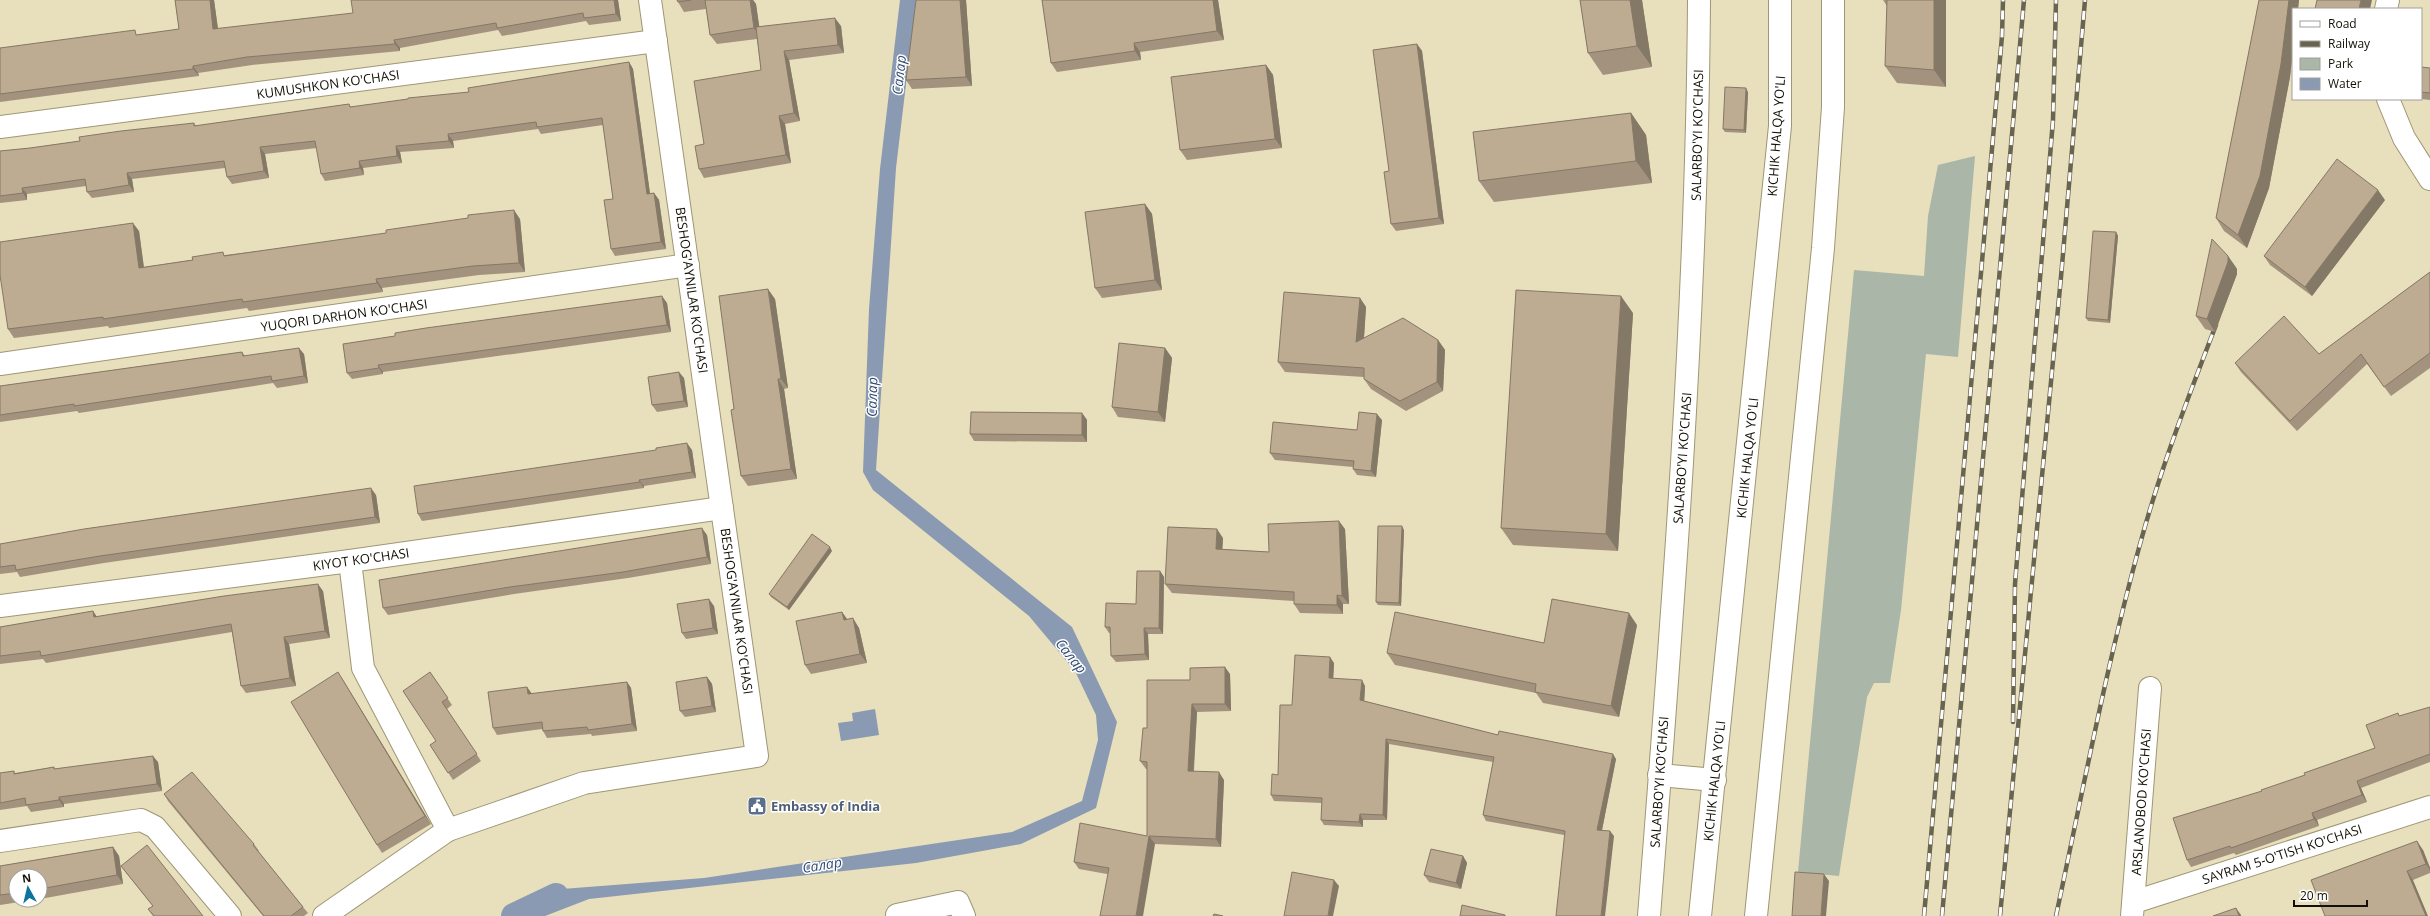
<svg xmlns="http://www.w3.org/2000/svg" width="2430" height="916" font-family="'Open Sans',sans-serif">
	<rect width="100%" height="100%" fill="#e8dfbc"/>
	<!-- green -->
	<path fill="#aab6a7" d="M1975 156 1958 357 1926 354 1901 610 1890 683H1874L1867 697 1839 876 1798 872 1854 270 1924 276 1928 216 1938 165Z"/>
	<!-- water -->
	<g fill="#899ab2">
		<path d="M900 0H916L896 168 876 470 1072 627 1117 722 1096 808 1021 844 916 863 589 899 545 916H513L562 889 704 878 1012 832 1082 801 1098 740 1096 715 1075 671 1029 616 873 490 863 472 869 309 880 169Z"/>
		<path d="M875 709 879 735 841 741 838 723 853 721 852 713Z"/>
	</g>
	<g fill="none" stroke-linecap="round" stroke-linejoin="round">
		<!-- canal -->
		<path stroke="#899ab2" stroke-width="26" d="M514 916 556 896"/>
		<defs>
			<g id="minor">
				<path d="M2386 9 2388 0"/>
				<path d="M2388 99 2404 138 2430 179"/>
				<path d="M0 127 656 41"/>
				<path d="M0 364 688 265"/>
				<path d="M350 561 363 668 448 830"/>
				<path d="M0 606 350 561 722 508"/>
				<path d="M0 841 141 820 155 827 230 916"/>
				<path d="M2134 902 2430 807"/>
				<path d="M897 915 958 902 964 916"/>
				<path d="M324 916 448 830 584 783 757 756 650 0"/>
				<path d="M1649 916C1673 611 1697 306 1699 0"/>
				<path d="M2132 916 2150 688"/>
			</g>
			<g id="highway">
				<path d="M1659 775 1715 780"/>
				<path d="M1700 916 1780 126V0"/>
				<path d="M1756 916 1823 248 1833 107V0"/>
			</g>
		</defs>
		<!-- minor casing -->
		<use href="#minor" stroke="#9f9675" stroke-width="24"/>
		<!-- highway casing -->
		<use href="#highway" stroke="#9f9675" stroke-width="24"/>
		<!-- minor -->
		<use href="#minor" stroke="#fff" stroke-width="22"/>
		<!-- highway -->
		<use href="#highway" stroke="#fff" stroke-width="22"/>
		<defs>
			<g id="rail">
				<path d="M2013 722 2015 584 2053 120 2056 0"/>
				<path d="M1924 916 2002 36 2003 0"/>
				<path d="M1942 916 2024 0"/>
				<path d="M2000 916 2061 277 2085 0"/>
				<path d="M2056 916C2083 790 2107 662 2142 537 2162 465 2189 395 2216 325"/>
			</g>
		</defs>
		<!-- rail casing -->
		<use href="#rail" stroke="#69644f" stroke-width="4.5"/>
		<!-- rail -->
		<use href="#rail" stroke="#fff" stroke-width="3" stroke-dasharray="9" stroke-linecap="butt"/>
	</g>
	<!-- wall -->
	<g fill="#a3937e">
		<path d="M175 0H214L218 29 618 0 621 21 589 25 586 21 502 36 498 30 400 48V51L252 65 198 73 199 76 0 102V48L138 35 179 29Z"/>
		<path d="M677 0H753L756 4 759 27 841 26 844 53 789 60 800 121 785 124 791 163 704 178 699 169 704 144 761 70 757 39 717 44 710 35 706 9 684 12 678 2Z"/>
		<path d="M916 0H966L972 86 912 89 906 80Z"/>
		<path d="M1042 0H1218L1224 40 1140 52 1141 60 1057 72 1051 63Z"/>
		<path d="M1580 0H1642L1652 67 1603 75 1588 53Z"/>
		<path d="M1883 0H1946V87L1897 83 1885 66 1887 6Z"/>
		<path d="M2259 0H2299L2298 9H2293V50L2290 77 2269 188 2247 248 2224 231 2216 218Z"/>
		<path d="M1417 44 1422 51 1444 224 1396 231 1391 224 1389 171Z"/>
		<path d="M629 62 633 69 650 194 654 193 659 200 666 249 615 256 611 249 613 199 603 125 541 134 538 129 453 141 454 148 400 152 402 163 363 168 364 175 325 181 321 174 317 148 265 154 269 178 232 184 227 177 225 168 132 179 134 192 92 198 87 192 86 186 27 194V200L0 203V151L30 148 80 141 194 123 196 126 349 104 351 107 469 92Z"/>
		<path d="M1266 65 1273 75 1282 148 1187 160 1180 150Z"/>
		<path d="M2421 67 2430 68V100L2421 99Z"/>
		<path d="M1748 92 1746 133 1725 132 1723 129Z"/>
		<path d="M1631 113 1646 135 1652 183 1494 202 1479 181Z"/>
		<path d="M2385 200 2312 296 2270 265 2264 256Z"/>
		<path d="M1145 204 1152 214 1162 290 1102 298 1095 288Z"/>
		<path d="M520 219 525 272 479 275 382 288 383 292 249 311 247 308 109 328 108 326 14 338 8 329 139 231 144 267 225 255Z"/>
		<path d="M2116 232 2118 236 2110 323 2088 321 2086 318Z"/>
		<path d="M2228 256 2237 269V274L2215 332 2205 329 2196 316Z"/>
		<path d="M2430 272V368L2391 396 2367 364 2297 431 2241 372 2235 363 2319 354Z"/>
		<path d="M1360 298 1366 307 1364 338 1438 340 1445 350 1443 391 1406 411 1371 389 1364 379V377L1285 372 1278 362Z"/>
		<path d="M775 299 788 388 784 389 797 479 748 486 741 476 734 409Z"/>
		<path d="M667 303 671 332 383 372V374L352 379 347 373 343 344Z"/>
		<path d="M1633 313 1618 551 1513 545 1501 528Z"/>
		<path d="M1165 348 1172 358 1165 422 1118 417 1112 407Z"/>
		<path d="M242 352 245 356 304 354 308 383 277 388 273 383 79 413 77 411 0 422V386Z"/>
		<path d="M684 378 688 407 657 412 652 405Z"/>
		<path d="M1082 413 1087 420V442L974 441 970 434Z"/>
		<path d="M1382 420 1376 477 1357 475 1353 469V467L1275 460 1270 453 1357 430Z"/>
		<path d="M692 450 696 478 644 486V488L422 521 418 514Z"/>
		<path d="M376 495 380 523 104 563 20 577 17 572 0 574V544Z"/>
		<path d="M1345 529 1349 604H1343V614L1300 613 1294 604V601L1172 593 1165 584 1223 538 1222 549 1269 552Z"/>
		<path d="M1404 530 1401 606 1378 605 1376 602Z"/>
		<path d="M707 535 711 564 628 578 514 594 388 615 383 608Z"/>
		<path d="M832 551 789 610 771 597 769 594Z"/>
		<path d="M1160 571 1164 577 1163 634H1148L1149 660 1116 662 1111 656V633H1109L1105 627 1136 604Z"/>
		<path d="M323 591 330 638 289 644 296 686 246 693 241 686 232 632 46 663 43 659 0 664V627L93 611 97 617Z"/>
		<path d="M714 606 718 634 686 639 682 633Z"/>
		<path d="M842 612 847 619 859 628 867 663 811 674 805 665Z"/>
		<path d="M1637 625 1619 717 1543 703 1536 693 1395 665 1387 653 1544 643Z"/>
		<path d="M1334 663 1333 679 1365 686 1364 701 1498 735 1616 759 1602 830 1614 836 1564 835 1486 821 1483 815 1493 762 1389 744 1387 820H1363V827L1324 825 1321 820 1322 803 1274 801 1271 795 1278 775 1292 705Z"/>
		<path d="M430 672 452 705 447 709 481 761 453 780 430 745 436 741Z"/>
		<path d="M1230 674 1231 711 1197 712 1194 771 1224 780 1221 847 1155 844 1107 874 1079 869 1074 862 1147 836V769H1146L1140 761 1147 728 1190 680Z"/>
		<path d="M707 677 712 684 716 712 685 717 680 711Z"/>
		<path d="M343 680 431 824 382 853 377 845Z"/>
		<path d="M627 682 631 688 637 731 592 736 591 734 547 738 543 731 542 729 497 735 493 728 527 687 532 694Z"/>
		<path d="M2430 707V762L2361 788 2367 802 2317 820 2319 826 2236 855 2234 853 2191 867 2187 860 2262 791 2305 775 2375 748 2400 716Z"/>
		<path d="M158 762 162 791 64 804V807L31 812 27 806 0 810V773L14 771 15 773 54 767 55 769Z"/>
		<path d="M164 794 254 844 259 851H258L303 907 308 913 304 916H263L168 801Z"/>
		<path d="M113 847 119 856 123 884 40 899V876H16V900H33L0 905V866Z"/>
		<path d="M2423 850 2430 868V873L2325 916Z"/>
		<path d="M1463 856 1467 863 1461 889 1429 882 1424 875Z"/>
		<path d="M121 866 203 916H153L148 909 153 906 127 874Z"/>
	</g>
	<!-- shaded-wall -->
	<g fill="#847866">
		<path d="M210 0H214L219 37 213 29Z"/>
		<path d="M614 0H618L621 21 616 14Z"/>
		<path d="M750 0H753L756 4 761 38 754 28Z"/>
		<path d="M960 0H966L972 86 966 77Z"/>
		<path d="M1213 0H1218L1224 40 1217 31Z"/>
		<path d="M1630 0H1642L1652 67 1637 46Z"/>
		<path d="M1934 0H1946V87L1934 70Z"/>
		<path d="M2289 0H2299L2298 9H2293V50L2290 77 2269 188 2247 248 2238 235Z"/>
		<path d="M2361 0H2372L2370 9H2359Z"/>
		<path d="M835 18 841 26 844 53 838 45Z"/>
		<path d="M394 40 400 48V51L395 44Z"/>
		<path d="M1134 43 1140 52 1141 60 1135 51Z"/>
		<path d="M1417 44 1422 51 1444 224 1439 218Z"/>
		<path d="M784 51 789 60 800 121 794 113Z"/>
		<path d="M629 62 633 69 651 201 647 194Z"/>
		<path d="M1266 65 1273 75 1282 148 1275 139Z"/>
		<path d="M193 66 198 73 199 76 193 69Z"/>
		<path d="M1746 88 1748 92 1746 133 1744 130Z"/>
		<path d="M1631 113 1646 135 1652 183 1636 161Z"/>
		<path d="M779 116 785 124 791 163 786 155Z"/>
		<path d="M448 134 453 141 454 148 449 141Z"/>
		<path d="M396 146 400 152 402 163 397 156Z"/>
		<path d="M260 147 265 154 269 178 264 171Z"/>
		<path d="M359 161 363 168 364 175 360 168Z"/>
		<path d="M127 173 132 179 134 192 129 185Z"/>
		<path d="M22 188 27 194V200L23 193Z"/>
		<path d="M2378 190 2385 200 2312 296 2305 287Z"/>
		<path d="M654 193 659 200 666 249 661 242Z"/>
		<path d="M1145 204 1152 214 1162 290 1155 280Z"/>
		<path d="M514 210 520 219 525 272 519 263Z"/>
		<path d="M133 223 139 231 145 277 139 268Z"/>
		<path d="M2116 232 2118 236 2110 323 2108 320Z"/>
		<path d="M2228 256 2237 269V274L2215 332 2207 319Z"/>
		<path d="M376 279 382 288 383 292 377 283Z"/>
		<path d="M768 289 775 299 788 388 781 379Z"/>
		<path d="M662 296 667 303 671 332 667 325Z"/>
		<path d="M1621 296 1633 313 1618 551 1606 534Z"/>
		<path d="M1360 298 1366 307 1363 352 1356 342Z"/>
		<path d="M1438 340 1445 350 1443 391 1437 382Z"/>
		<path d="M299 348 304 354 308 383 304 376Z"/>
		<path d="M1165 348 1172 358 1165 422 1158 412Z"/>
		<path d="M378 365 383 372V374L379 368Z"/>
		<path d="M679 372 684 378 688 407 684 401Z"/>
		<path d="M778 379 784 389 797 479 791 469Z"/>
		<path d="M1082 413 1087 420V442L1082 435Z"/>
		<path d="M1377 414 1382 420 1376 477 1371 471Z"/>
		<path d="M687 443 692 450 696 478 692 472Z"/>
		<path d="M639 480 644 486V488L640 482Z"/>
		<path d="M371 488 376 495 380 523 375 517Z"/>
		<path d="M1339 521 1345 529 1349 604 1342 596Z"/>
		<path d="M1402 526 1404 530 1401 606 1399 603Z"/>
		<path d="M702 528 707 535 711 564 707 557Z"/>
		<path d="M1217 529 1223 538 1222 557 1216 549Z"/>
		<path d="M830 547 832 551 789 610 787 607Z"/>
		<path d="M1160 571 1164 577 1163 634 1159 628Z"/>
		<path d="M318 584 323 591 330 638 325 631Z"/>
		<path d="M1337 595 1343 604V614L1337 605Z"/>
		<path d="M709 599 714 606 718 634 713 628Z"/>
		<path d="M93 611 98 619 94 617Z"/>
		<path d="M842 612 849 622 844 620Z"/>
		<path d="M1629 613 1637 625 1619 717 1611 706Z"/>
		<path d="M853 618 859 628 867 663 860 654Z"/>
		<path d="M1144 628 1148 634 1149 660 1145 654Z"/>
		<path d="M284 637 289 644 296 686 290 678Z"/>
		<path d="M1330 657 1334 663 1333 684 1329 678Z"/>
		<path d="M1225 667 1230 674 1231 711 1225 704Z"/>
		<path d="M338 672 343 680 431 824 425 816Z"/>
		<path d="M707 677 712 684 716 712 712 706Z"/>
		<path d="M1362 680 1365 686 1364 706 1360 700Z"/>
		<path d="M627 682 631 688 637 731 632 724Z"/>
		<path d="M527 687 532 694H528Z"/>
		<path d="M1192 704 1197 712 1193 779 1188 771Z"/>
		<path d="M1386 739 1389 744 1387 820 1383 815Z"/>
		<path d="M1613 754 1616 759 1601 835 1597 830Z"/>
		<path d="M153 756 158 762 162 791 157 784Z"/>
		<path d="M1219 772 1224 780 1221 847 1216 839Z"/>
		<path d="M2357 781 2361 788 2367 802 2362 795Z"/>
		<path d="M59 797 64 804V807L59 800Z"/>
		<path d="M2312 813 2317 820 2319 826 2314 819Z"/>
		<path d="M1360 814 1363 820V827L1359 822Z"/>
		<path d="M1610 831 1614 836 1605 916H1601Z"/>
		<path d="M1149 836 1155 844 1143 916H1136Z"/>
		<path d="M2417 841 2423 850 2430 868V870L2426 864Z"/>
		<path d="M113 847 119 856 123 884 117 875Z"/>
		<path d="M1463 856 1467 863 1461 889 1456 883Z"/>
		<path d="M2407 871 2413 880 2428 916H2426Z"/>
		<path d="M1824 874 1829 881 1826 916H1821Z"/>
		<path d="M1334 880 1339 886 1333 916H1328Z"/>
		<path d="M2236 908 2241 915V916H2239Z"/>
	</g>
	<!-- building -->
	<g fill="#bdab92" stroke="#847866">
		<path d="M175 0H210L213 29 353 13 351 0H614L616 14 584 18 583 13 497 28 496 23 394 40 395 44 247 57 193 66V69L0 94V48L135 30 136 35 179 29Z"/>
		<path d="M677 0H691L678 2Z"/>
		<path d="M705 0H750L754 28 710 35Z"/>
		<path d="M916 0H960L966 77 906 80Z"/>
		<path d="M1042 0H1213L1217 31 1134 43 1135 51 1051 63Z"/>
		<path d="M1580 0H1630L1637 46 1588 53Z"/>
		<path d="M1887 0H1934V70L1885 66Z"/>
		<path d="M2259 0H2289L2281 64 2260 176 2238 235 2216 218Z"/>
		<path d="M2317 0H2361L2359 9H2315Z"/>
		<path d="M835 18 838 45 784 51 794 113 779 116 786 155 699 169 695 146 704 144 694 81 761 70 756 27Z"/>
		<path d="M1417 44 1439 218 1391 224 1384 172 1389 171 1373 50Z"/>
		<path d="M629 62 647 194 654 193 661 242 611 249 604 200 613 199 602 118 537 127 536 122 448 134 449 141 396 146 397 156 359 161 360 168 321 174 315 141 260 147 264 171 227 177 224 161 127 173 129 185 87 192 85 179 22 188 23 193 0 196V151L30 148 80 141 79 137 121 131 194 123V126L349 104 350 107 408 99V98L469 92 468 88Z"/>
		<path d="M1266 65 1275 139 1180 150 1171 77Z"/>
		<path d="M2421 67 2430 68V93L2421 92Z"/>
		<path d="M1725 87 1746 88 1744 130 1723 129Z"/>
		<path d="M1631 113 1636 161 1479 181 1473 132Z"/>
		<path d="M2337 159 2378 190 2305 287 2264 256Z"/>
		<path d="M1145 204 1155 280 1095 288 1085 212Z"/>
		<path d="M514 210 519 263 473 266 376 279 377 283 243 302 242 299 103 319V317L8 329 0 275V242L133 223 139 268 193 260 192 257 223 252 224 256 386 233V230L468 218V215Z"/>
		<path d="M2093 231 2116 232 2108 320 2086 318Z"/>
		<path d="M2212 239 2228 256V262L2207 319 2196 316Z"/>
		<path d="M2430 272V353L2384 387 2361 354 2290 421 2235 363 2284 316 2319 354Z"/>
		<path d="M768 289 781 379H778L791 469 741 476 731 410 734 409 719 296Z"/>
		<path d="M1516 290 1621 296 1606 534 1501 528Z"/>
		<path d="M1284 292 1360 298 1356 342 1403 318 1438 340 1437 382 1400 401 1364 379V368L1278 362Z"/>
		<path d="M662 296 667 325 378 365 379 368 347 373 343 344 395 336V333L426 328Z"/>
		<path d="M1119 343 1165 348 1158 412 1112 407Z"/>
		<path d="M299 348 304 376 272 381 271 376 74 406V404L0 415V386L242 352 243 356Z"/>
		<path d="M679 372 684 401 652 405 648 377Z"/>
		<path d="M971 412 1082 413V435L970 434Z"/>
		<path d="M1359 412 1377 414 1371 471 1353 469 1354 461 1270 453 1273 422 1357 430Z"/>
		<path d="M687 443 692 472 639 480 640 482 418 514 414 486 656 450V448Z"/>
		<path d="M371 488 375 517 100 556 16 570 15 565 0 567V544L84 529Z"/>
		<path d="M1339 521 1342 596 1337 595V605L1294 604V592L1165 584 1168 527 1217 529 1216 549 1269 552 1268 524Z"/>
		<path d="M1378 526H1402L1399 603 1376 602Z"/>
		<path d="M702 528 707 557 623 572 510 587 383 608 379 580Z"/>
		<path d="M812 534 830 547 787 607 769 594Z"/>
		<path d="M1137 571H1160L1159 628H1144L1145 654 1111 656 1110 627H1105L1106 603 1136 604Z"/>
		<path d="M318 584 325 631 284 637 290 678 241 686 231 624 41 656 40 651 0 656V627L93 611 94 617 224 596Z"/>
		<path d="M709 599 713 628 682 633 677 604Z"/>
		<path d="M1552 599 1629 613 1611 706 1535 692 1536 684 1387 653 1395 612 1544 643Z"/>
		<path d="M842 612 844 620 853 618 860 654 805 665 796 621Z"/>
		<path d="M1295 655 1330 657 1329 678 1362 680 1360 700 1498 735 1499 731 1613 754 1597 830 1610 831 1601 916H1556L1565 831 1483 815 1494 757 1386 739 1383 815 1360 814 1359 822 1321 820 1322 798 1271 795 1272 774 1278 775 1280 705H1292Z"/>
		<path d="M1225 667V704H1192L1188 771 1219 772 1216 839 1149 836 1136 916H1100L1109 868 1074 862 1080 823 1147 836V762L1140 761 1143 728H1147V680H1190V668Z"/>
		<path d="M338 672 425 816 377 845 291 702Z"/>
		<path d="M430 672 448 698 442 702 477 754 448 773 430 745 436 741 403 691Z"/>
		<path d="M707 677 712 706 680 711 676 682Z"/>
		<path d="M627 682 632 724 588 730 587 727 543 731 542 722 493 728 488 692 527 687 528 694Z"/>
		<path d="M2430 707V754L2357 781 2362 795 2312 813 2314 819 2231 848 2230 846 2187 860 2173 818 2262 791 2261 790 2305 775 2304 773 2375 748 2366 725 2398 713 2399 716Z"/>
		<path d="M153 756 157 784 59 797V800L26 805 25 798 0 803V773L14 771V774L54 767V769Z"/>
		<path d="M192 772 254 844 253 845 303 907 291 916H264L164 794Z"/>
		<path d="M2417 841 2426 864 2407 871 2426 916H2325L2311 880Z"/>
		<path d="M147 845 203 916H154L148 909 153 906 121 866Z"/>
		<path d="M113 847 117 875 40 889V876H16V893L0 895V866Z"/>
		<path d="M1431 849 1463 856 1456 883 1424 875Z"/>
		<path d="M1292 872 1334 880 1328 916H1284Z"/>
		<path d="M1795 872 1824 874 1821 916H1792Z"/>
		<path d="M1462 905 1505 915V916H1460Z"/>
		<path d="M2236 908 2239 916H2213Z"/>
		<path d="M1214 914 1223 916H1213Z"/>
	</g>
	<!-- icons -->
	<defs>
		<symbol id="civic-square" viewBox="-11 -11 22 22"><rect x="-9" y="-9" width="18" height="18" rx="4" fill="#5c6f8a" stroke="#fff"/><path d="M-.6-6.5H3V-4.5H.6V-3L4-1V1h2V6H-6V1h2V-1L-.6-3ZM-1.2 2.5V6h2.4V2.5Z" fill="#fff"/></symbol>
	</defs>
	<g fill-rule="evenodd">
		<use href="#civic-square" x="746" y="795" width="22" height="22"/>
	</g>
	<g text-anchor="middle" stroke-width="3" stroke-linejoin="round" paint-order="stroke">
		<!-- street labels -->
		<g font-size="13" fill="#131005" stroke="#fff">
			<text transform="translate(328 84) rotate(-8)" y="5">KUMUSHKON KO'CHASI</text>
			<text transform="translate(1697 135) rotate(-89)" y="5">SALARBO'YI KO'CHASI</text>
			<text transform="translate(1776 136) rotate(-86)" y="5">KICHIK HALQA YO'LI</text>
			<text transform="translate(692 290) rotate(82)" y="5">BESHOG'AYNILAR KO'CHASI</text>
			<text transform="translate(344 315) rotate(-8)" y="5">YUQORI DARHON KO'CHASI</text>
			<text transform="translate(1682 458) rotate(-86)" y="5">SALARBO'YI KO'CHASI</text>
			<text transform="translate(1747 458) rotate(-84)" y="5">KICHIK HALQA YO'LI</text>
			<text transform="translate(361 559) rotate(-8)" y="5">KIYOT KO'CHASI</text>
			<text transform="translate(737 611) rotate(82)" y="5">BESHOG'AYNILAR KO'CHASI</text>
			<text transform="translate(1714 781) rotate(-84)" y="5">KICHIK HALQA YO'LI</text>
			<text transform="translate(1659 782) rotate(-86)" y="5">SALARBO'YI KO'CHASI</text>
			<text transform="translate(2141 802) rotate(-86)" y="5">ARSLANOBOD KO'CHASI</text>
			<text transform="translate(2282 854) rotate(-18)" y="5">SAYRAM 5-O'TISH KO'CHASI</text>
		</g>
		<!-- service labels -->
		<g font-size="13" font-weight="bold" fill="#4e5e75" stroke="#fff" text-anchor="start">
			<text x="771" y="811">Embassy of India</text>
		</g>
		<!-- water labels -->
		<g font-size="14" font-style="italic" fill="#324c72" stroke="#fff">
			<text transform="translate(899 75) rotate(-84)" y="5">Салар</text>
			<text transform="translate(872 397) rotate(-89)" y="5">Салар</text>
			<text transform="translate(1071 656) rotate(51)" y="5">Салар</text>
			<text transform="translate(822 865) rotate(-9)" y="5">Салар</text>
		</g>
	</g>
	<!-- legend -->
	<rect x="2292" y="8" width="130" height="92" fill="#ffffff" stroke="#a19f9b"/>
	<rect x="2300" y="21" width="20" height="6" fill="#ffffff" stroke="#a19f9b"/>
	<text x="2328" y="28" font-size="12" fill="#131005">Road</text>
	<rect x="2300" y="41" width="20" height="6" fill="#69644f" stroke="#a19f9b"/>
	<text x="2328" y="48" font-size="12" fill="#131005">Railway</text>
	<rect x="2300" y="58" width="20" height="12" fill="#aab6a7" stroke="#a19f9b"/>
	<text x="2328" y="68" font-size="12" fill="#131005">Park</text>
	<rect x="2300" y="78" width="20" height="12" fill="#899ab2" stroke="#a19f9b"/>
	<text x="2328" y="88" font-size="12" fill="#131005">Water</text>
	<!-- north arrow -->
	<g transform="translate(28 888) rotate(352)"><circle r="19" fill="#ffffff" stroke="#a19f9b"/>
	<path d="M0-3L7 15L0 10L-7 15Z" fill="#0e739f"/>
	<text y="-6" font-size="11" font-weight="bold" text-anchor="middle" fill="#131005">N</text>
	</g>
	<!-- scale -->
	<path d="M2294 900v6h73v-6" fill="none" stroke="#131005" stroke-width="2"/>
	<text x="2300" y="900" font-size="12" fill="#131005" stroke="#ffffff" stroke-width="3" paint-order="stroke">20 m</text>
</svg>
